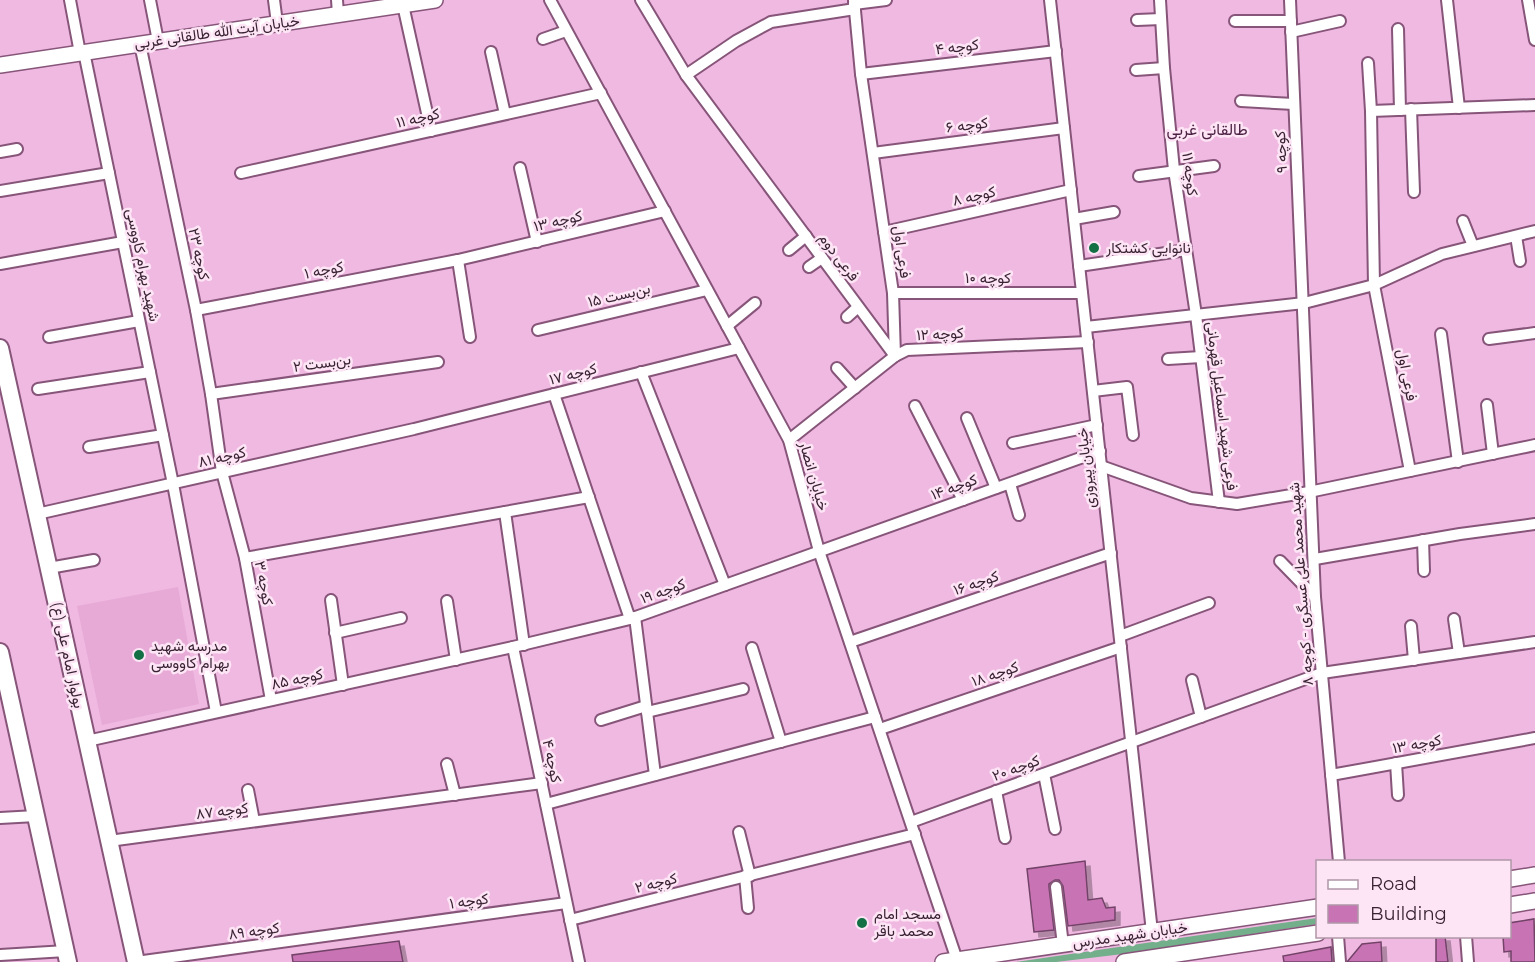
<svg xmlns="http://www.w3.org/2000/svg" width="1535" height="962" font-family="Montserrat,Vazirmatn,sans-serif">
	<defs>
		<filter id="shadow"><feDropShadow dx="5" dy="5" stdDeviation="0" flood-color="#0004"/></filter>
	</defs>
	<rect width="100%" height="100%" fill="#f0b9e1"/>
	<!-- built -->
	<path fill="#e7aad7" d="M178 587 199 704 102 725 77 606Z"/>
	<!-- green -->
	<path fill="#72af8a" d="M1317 918V924L1123 954 1056 962H1016Z"/>
	<!-- building -->
	<g fill="#c873b4" stroke="#724367" stroke-width="1.5" filter="url(#shadow)">
		<path d="M1085 861 1088 900 1102 898 1106 908 1115 907V920L1068 926 1063 886 1059 880H1055L1049 884V887L1054 930 1034 932 1027 869Z"/>
		<path d="M1534 919 1535 962H1511V951L1504 952 1503 936H1509V923Z"/>
		<path d="M1436 936H1445L1448 962H1436Z"/>
		<path d="M399 941 403 962H293L292 955Z"/>
		<path d="M1381 942 1382 962H1347L1362 944Z"/>
		<path d="M1331 947 1332 962H1284L1283 956Z"/>
	</g>
	<g fill="none" stroke-linecap="round" stroke-linejoin="round">
		<defs>
			<g id="street">
				<path d="M70 0 80 53"/>
				<path d="M150 0 158 41"/>
				<path d="M274 0 277 23"/>
				<path d="M337 0 338 14"/>
				<path d="M550 0 789 440 819 551 957 960"/>
				<path d="M641 0 686 75 895 356"/>
				<path d="M854 0 861 74 893 293 895 356"/>
				<path d="M1050 0 1152 932"/>
				<path d="M1160 0 1164 68 1174 170 1196 315 1219 502"/>
				<path d="M1290 0 1315 597 1339 862"/>
				<path d="M1447 0 1459 108"/>
				<path d="M1528 0 1535 40"/>
				<path d="M854 4 886 0"/>
				<path d="M403 5 431 131"/>
				<path d="M1137 20 1161 19"/>
				<path d="M1235 21H1291"/>
				<path d="M1398 29 1400 110"/>
				<path d="M1291 32 1340 21"/>
				<path d="M543 39 566 31"/>
				<path d="M140 44 196 310 211 394 222 472 245 558 271 700"/>
				<path d="M84 52 173 484 216 712"/>
				<path d="M491 52 505 114"/>
				<path d="M1368 63 1371 111 1374 285 1410 471"/>
				<path d="M1136 70 1164 68"/>
				<path d="M861 74 1056 51"/>
				<path d="M686 75 736 41 771 22 855 9"/>
				<path d="M1241 101 1294 104"/>
				<path d="M1411 109 1414 192"/>
				<path d="M1371 111 1535 105"/>
				<path d="M0 152 17 149"/>
				<path d="M873 153 1064 128"/>
				<path d="M520 168 537 242"/>
				<path d="M241 173 601 93"/>
				<path d="M1139 176 1214 166"/>
				<path d="M0 191 109 173"/>
				<path d="M1074 219 1114 212"/>
				<path d="M1463 221 1473 246"/>
				<path d="M884 232 1071 190"/>
				<path d="M1516 236 1520 261"/>
				<path d="M789 250 806 236"/>
				<path d="M458 260 470 337"/>
				<path d="M0 264 123 242"/>
				<path d="M1079 266 1186 250"/>
				<path d="M809 267 822 258"/>
				<path d="M893 293H1082"/>
				<path d="M196 310 458 260 665 211"/>
				<path d="M847 317 858 307"/>
				<path d="M727 326 755 303"/>
				<path d="M1086 327 1304 303 1374 285 1442 254 1535 231"/>
				<path d="M538 330 707 290"/>
				<path d="M1441 334 1458 462"/>
				<path d="M49 337 139 321"/>
				<path d="M1489 339 1535 333"/>
				<path d="M1168 359 1201 357"/>
				<path d="M837 368 855 388"/>
				<path d="M641 372 725 585"/>
				<path d="M38 389 150 372"/>
				<path d="M1093 391 1127 387 1133 435"/>
				<path d="M211 394 438 362"/>
				<path d="M554 394 630 619"/>
				<path d="M1487 405 1493 454"/>
				<path d="M915 406 963 500"/>
				<path d="M967 418 996 488"/>
				<path d="M789 440 895 356 907 350 1088 342"/>
				<path d="M1013 443 1097 425"/>
				<path d="M89 447 163 435"/>
				<path d="M1101 466 1191 498 1237 504 1309 492 1535 445"/>
				<path d="M1010 484 1019 515"/>
				<path d="M505 512 524 645"/>
				<path d="M37 514 414 429 739 348"/>
				<path d="M1423 540 1424 571"/>
				<path d="M245 558 589 497"/>
				<path d="M1315 559 1460 534 1535 524"/>
				<path d="M1280 561 1315 597"/>
				<path d="M49 568 94 560"/>
				<path d="M331 600 343 685"/>
				<path d="M447 601 456 660"/>
				<path d="M635 617 655 775"/>
				<path d="M1454 619 1459 653"/>
				<path d="M1411 626 1414 660"/>
				<path d="M335 633 401 618"/>
				<path d="M1120 636 1209 603"/>
				<path d="M850 642 1111 553"/>
				<path d="M513 647 579 962"/>
				<path d="M752 648 781 742"/>
				<path d="M1192 680 1201 717"/>
				<path d="M647 712 743 689"/>
				<path d="M601 720 646 706"/>
				<path d="M880 729 1121 647"/>
				<path d="M87 741 513 647 630 619 1100 451"/>
				<path d="M1396 763 1398 795"/>
				<path d="M447 764 455 795"/>
				<path d="M1044 774 1055 829"/>
				<path d="M1331 775 1535 738"/>
				<path d="M248 790 254 821"/>
				<path d="M996 791 1005 838"/>
				<path d="M546 804 875 717"/>
				<path d="M0 818 36 816"/>
				<path d="M911 822 1322 673 1535 642"/>
				<path d="M739 832 750 876"/>
				<path d="M109 841 542 783"/>
				<path d="M745 876 748 908"/>
				<path d="M1056 887 1063 945"/>
				<path d="M570 920 915 834"/>
				<path d="M1338 936 1340 962"/>
				<path d="M1466 936 1468 962"/>
				<path d="M0 955 66 951"/>
				<path d="M136 962 566 903"/>
			</g>
			<g id="secondary">
				<path d="M0 65 435 0"/>
				<path d="M1510 879 1535 875"/>
				<path d="M1510 905 1535 901"/>
				<path d="M943 962 1318 907"/>
				<path d="M1124 962 1318 933"/>
			</g>
			<g id="primary">
				<path d="M0 348 136 962"/>
				<path d="M0 652 68 962"/>
			</g>
		</defs>
		<!-- street casing -->
		<use href="#street" stroke="#865579" stroke-width="14"/>
		<!-- secondary casing -->
		<use href="#secondary" stroke="#865579" stroke-width="18"/>
		<!-- primary casing -->
		<use href="#primary" stroke="#865579" stroke-width="20"/>
		<!-- street -->
		<use href="#street" stroke="#fff" stroke-width="10"/>
		<!-- secondary -->
		<use href="#secondary" stroke="#fff" stroke-width="15"/>
		<!-- primary -->
		<use href="#primary" stroke="#fff" stroke-width="16"/>
	</g>
	<!-- markers -->
	<g fill="#136f44" stroke="#fde5f6" stroke-width="2">
		<circle cx="1094" cy="248" r="6"/>
		<circle cx="139" cy="655" r="6"/>
		<circle cx="862" cy="923" r="6"/>
	</g>
	<g text-anchor="middle" stroke-width="5" stroke-linejoin="round" paint-order="stroke">
		<!-- street labels -->
		<g font-size="15" fill="#392333" stroke="#fde5f6">
			<text transform="translate(217 32) rotate(-8)" y="5">خیابان آیت الله طالقانی غربی</text>
			<text transform="translate(957 47) rotate(-7)" y="5">کوچه ۴</text>
			<text transform="translate(418 118) rotate(-13)" y="5">کوچه ۱۱</text>
			<text transform="translate(967 125) rotate(-7)" y="5">کوچه ۶</text>
			<text transform="translate(1281 152) rotate(-93)" y="5">کوچه ۹</text>
			<text transform="translate(1190 174) rotate(83)" y="5">کوچه ۱۱</text>
			<text transform="translate(974 196) rotate(-13)" y="5">کوچه ۸</text>
			<text transform="translate(558 221) rotate(-13)" y="5">کوچه ۱۳</text>
			<text transform="translate(902 252) rotate(82)" y="5">فرعی اول</text>
			<text transform="translate(199 254) rotate(78)" y="5">کوچه ۲۳</text>
			<text transform="translate(839 257) rotate(53)" y="5">فرعی دوم</text>
			<text transform="translate(143 265) rotate(78)" y="5">شهید بهرام کاووسی</text>
			<text transform="translate(324 270) rotate(-11)" y="5">کوچه ۱</text>
			<text x="988" y="283">کوچه ۱۰</text>
			<text transform="translate(619 295) rotate(-13)" y="5">بن‌بست ۱۵</text>
			<text transform="translate(940 334) rotate(-3)" y="5">کوچه ۱۲</text>
			<text transform="translate(322 363) rotate(-8)" y="5">بن‌بست ۲</text>
			<text transform="translate(573 374) rotate(-14)" y="5">کوچه ۱۷</text>
			<text transform="translate(1407 375) rotate(79)" y="5">فرعی اول</text>
			<text transform="translate(1222 406) rotate(83)" y="5">فرعی شهید اسماعیل قهرمانی</text>
			<text transform="translate(222 457) rotate(-13)" y="5">کوچه ۸۱</text>
			<text transform="translate(1086 468) rotate(-96)" y="5">خیابان پیروزی</text>
			<text transform="translate(814 476) rotate(74)" y="5">خیابان انصار</text>
			<text transform="translate(954 487) rotate(-20)" y="5">کوچه ۱۴</text>
			<text transform="translate(264 583) rotate(79)" y="5">کوچه ۳</text>
			<text transform="translate(976 583) rotate(-19)" y="5">کوچه ۱۶</text>
			<text transform="translate(1301 584) rotate(-94)" y="5">شهید محمد علی عسگری - کوچه ۸</text>
			<text transform="translate(663 591) rotate(-20)" y="5">کوچه ۱۹</text>
			<text transform="translate(68 655) rotate(78)" y="5">بولوار امام علی (ع)</text>
			<text transform="translate(995 674) rotate(-19)" y="5">کوچه ۱۸</text>
			<text transform="translate(297 679) rotate(-12)" y="5">کوچه ۸۵</text>
			<text transform="translate(1417 744) rotate(-10)" y="5">کوچه ۱۳</text>
			<text transform="translate(552 761) rotate(78)" y="5">کوچه ۴</text>
			<text transform="translate(1016 768) rotate(-20)" y="5">کوچه ۲۰</text>
			<text transform="translate(222 811) rotate(-7)" y="5">کوچه ۸۷</text>
			<text transform="translate(656 883) rotate(-14)" y="5">کوچه ۲</text>
			<text transform="translate(469 901) rotate(-8)" y="5">کوچه ۱</text>
			<text transform="translate(254 931) rotate(-8)" y="5">کوچه ۸۹</text>
			<text transform="translate(1130 935) rotate(-8)" y="5">خیابان شهید مدرس</text>
		</g>
		<!-- poi labels -->
		<g font-size="15" fill="#392333" stroke="#fde5f6" text-anchor="start">
			<text x="1106" y="253">نانوایی کشتکار</text>
			<text x="151" y="651">مدرسه شهید<tspan x="151" dy="17">بهرام کاووسی</tspan></text>
			<text x="874" y="919">مسجد امام<tspan x="874" dy="17">محمد باقر</tspan></text>
		</g>
		<!-- neighbourhood labels -->
		<g font-size="16" fill="#4a1f41" stroke="#fde5f6">
			<text x="1207" y="135">طالقانی غربی</text>
		</g>
	</g>
	<!-- legend -->
	<rect x="1316" y="860" width="195" height="78" fill="#fde5f6" stroke="#af97a8" stroke-width="1.5"/>
	<rect x="1328" y="880" width="30" height="9" fill="#ffffff" stroke="#af97a8" stroke-width="1.5"/>
	<text x="1370" y="890" font-size="18" fill="#392333">Road</text>
	<rect x="1328" y="905" width="30" height="18" fill="#c873b4" stroke="#af97a8" stroke-width="1.5"/>
	<text x="1370" y="920" font-size="18" fill="#392333">Building</text>
</svg>
